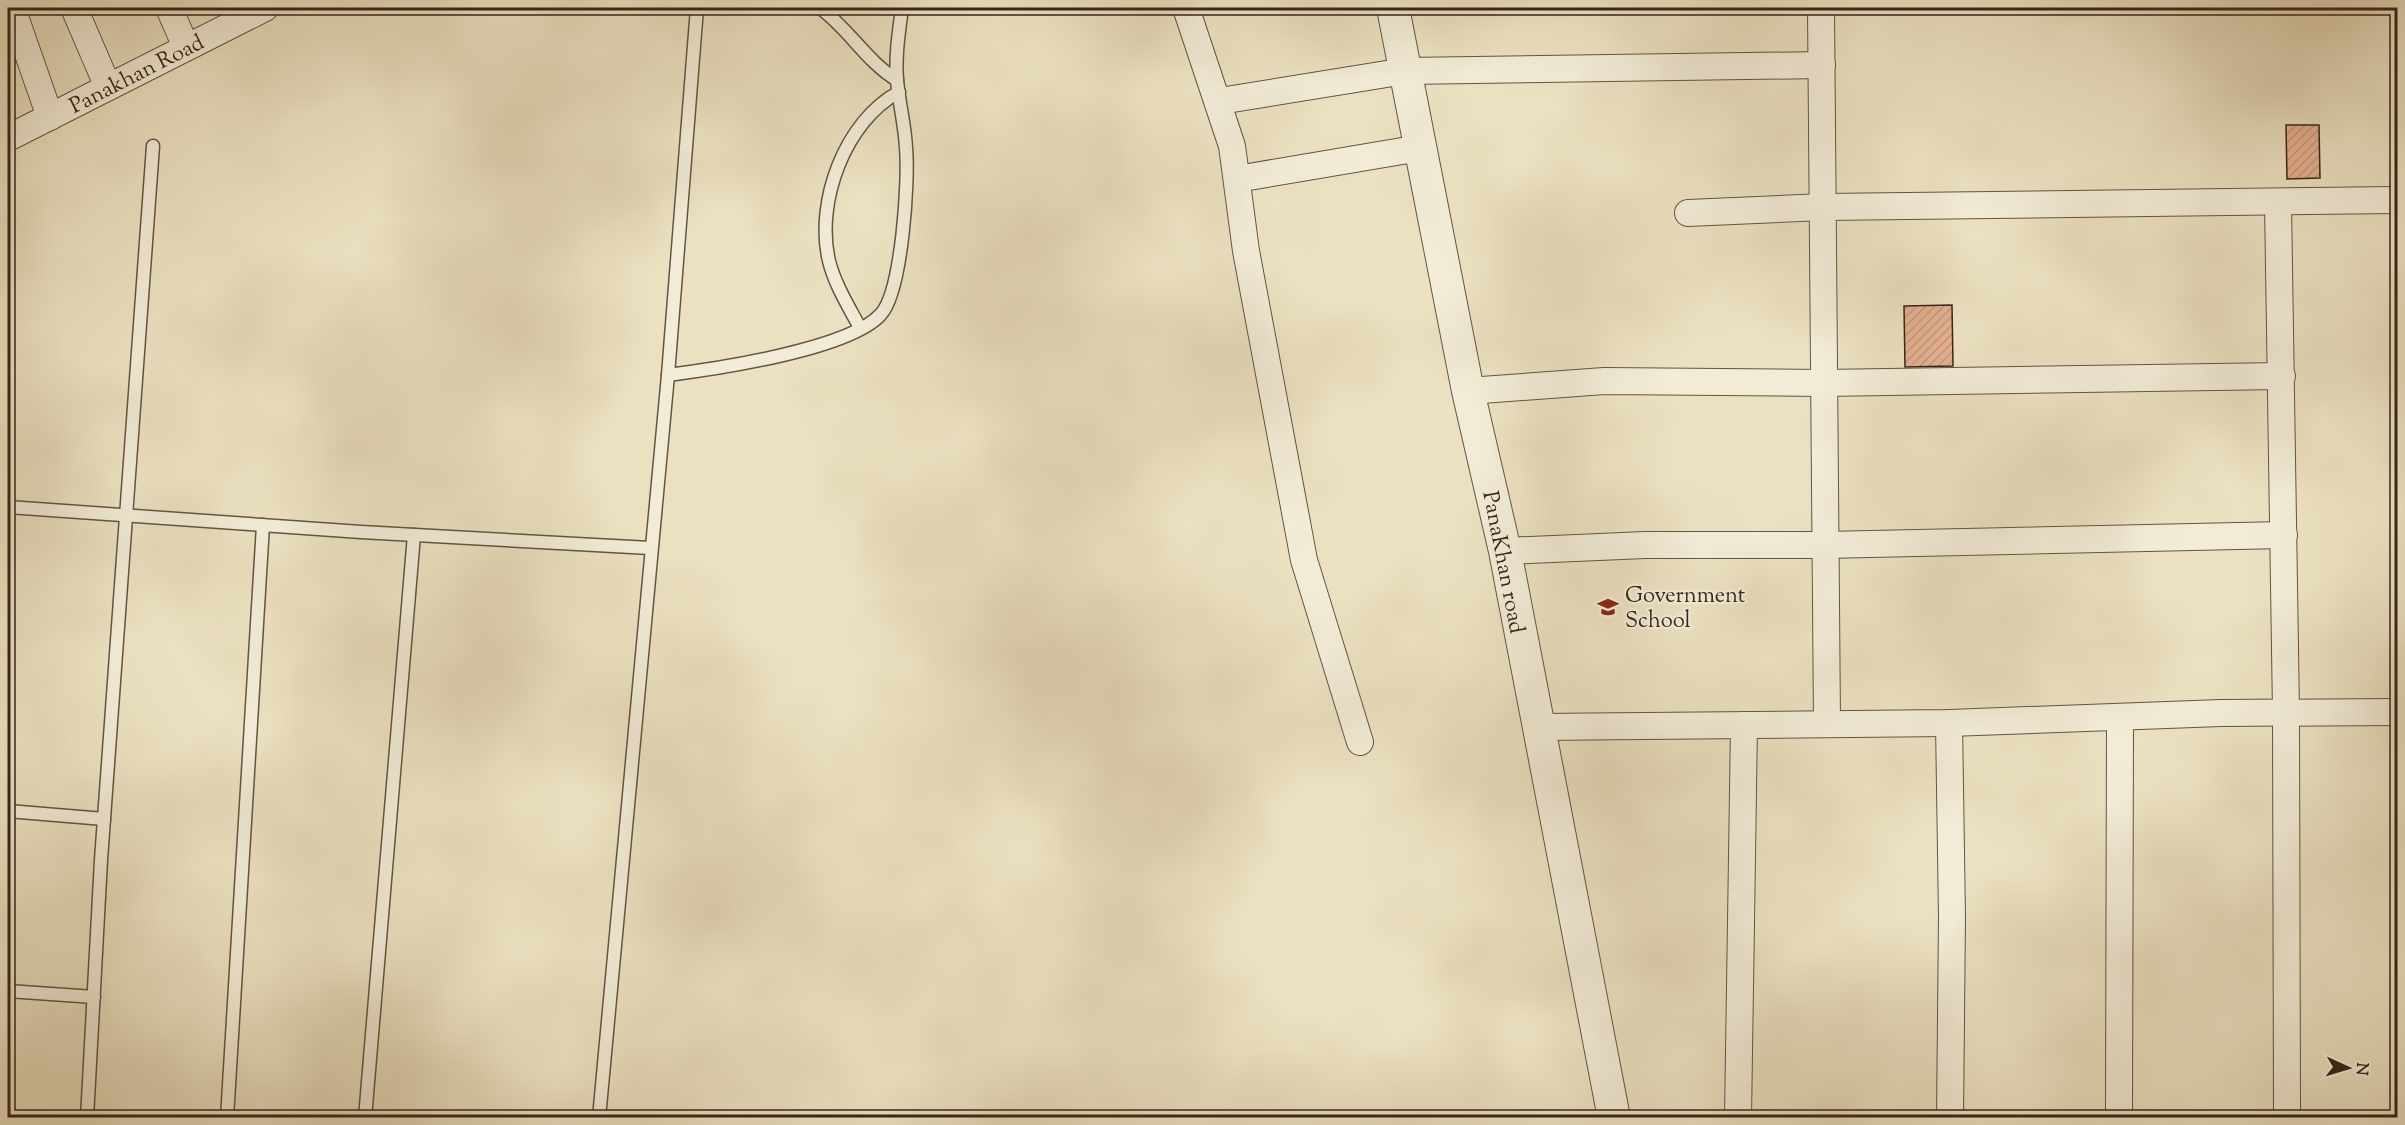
<svg xmlns="http://www.w3.org/2000/svg" width="2405" height="1125" font-family="'Sorts Mill Goudy',serif">
	<defs>
		<pattern id="building-hatch" width="6" height="6" patternUnits="userSpaceOnUse" patternTransform="scale(1.5)"><rect width="6" height="6" fill="#e4b091"/><path d="M-1 1l2-2M0 6l6-6M5 7l2-2" fill="none" stroke="#c4977c"/></pattern>
	</defs>
	<rect width="100%" height="100%" fill="#ebe1c2"/>
	<filter id="stains"><feTurbulence type="fractalNoise" baseFrequency=".00333" numOctaves="4"/><feColorMatrix values="0 0 0 0 .2 0 0 0 0 .09 0 0 0 0 .02 0 0 0 .5 -.17"/></filter>
	<radialGradient id="worn" r=".72"><stop offset=".6" stop-color="#630" stop-opacity="0"/><stop offset="1" stop-color="#630" stop-opacity=".3"/></radialGradient>
	<!-- building -->
	<g fill="url(#building-hatch)" stroke="#36251a" stroke-width="1.5">
		<path d="M2286 125H2319L2320 178 2287 179Z"/>
		<path d="M1952 305 1953 366 1905 367 1904 306Z"/>
	</g>
	<g fill="none" stroke-linecap="round" stroke-linejoin="round">
		<defs>
			<g id="service">
				<path d="M820 8C849 29 866 61 897 80"/>
				<path d="M860 328C849 307 835 285 829 261 815 202 845 121 899 92"/>
				<path d="M668 375C716 369 851 349 881 314 902 291 909 180 906 148 905 125 899 103 897 80 895 56 899 31 902 8"/>
				<path d="M8 507 361 532 650 548"/>
				<path d="M8 811 104 819"/>
				<path d="M8 991 94 997"/>
				<path d="M87 1118 101 860 153 146"/>
				<path d="M227 1118 263 525"/>
				<path d="M365 1118 414 535"/>
				<path d="M599 1118 668 375 697 8"/>
			</g>
			<g id="minor">
				<path d="M12 8 50 117"/>
				<path d="M74 8 108 87"/>
				<path d="M169 8 186 47"/>
				<path d="M1186 8 1232 146 1246 251 1304 560 1360 742"/>
				<path d="M1821 8 1827 723"/>
				<path d="M1220 101 1405 71 1822 65"/>
				<path d="M8 138 265 8"/>
				<path d="M1237 179 1420 148"/>
				<path d="M2278 203 2286 712 2287 1118"/>
				<path d="M1688 213 1823 207 2398 200"/>
				<path d="M1468 391 1604 381 1823 383 2282 376"/>
				<path d="M1505 551 1645 545H1824L2284 535"/>
				<path d="M1949 723 1952 917 1950 1118"/>
				<path d="M1537 727 1949 723 2221 713 2398 712"/>
				<path d="M1738 1118 1744 725"/>
				<path d="M2119 1118 2120 717"/>
			</g>
			<path id="tertiary" d="M1393 8 1468 391 1505 551 1614 1118"/>
		</defs>
		<!-- service casing -->
		<use href="#service" stroke="#635444" stroke-width="15"/>
		<!-- minor casing -->
		<use href="#minor" stroke="#635444" stroke-width="28"/>
		<!-- tertiary casing -->
		<use href="#tertiary" stroke="#635444" stroke-width="34"/>
		<!-- service -->
		<use href="#service" stroke="#f2ecd7" stroke-width="12"/>
		<!-- minor -->
		<use href="#minor" stroke="#f2ecd7" stroke-width="26"/>
		<!-- tertiary -->
		<use href="#tertiary" stroke="#f2ecd7" stroke-width="32"/>
	</g>
	<!-- icons -->
	<defs>
		<symbol id="school-bare" viewBox="-9 -9 18 18"><path d="M0-5L7-2L0 1L-7-2ZM-4 1L0 2.5L4 1V4Q0 6-4 4Z" fill="#8f2418" stroke="#f2ecd7" stroke-width="2.5" paint-order="stroke"/></symbol>
	</defs>
	<g fill-rule="evenodd">
		<use href="#school-bare" x="1593" y="592" width="30" height="30"/>
	</g>
	<g text-anchor="middle" stroke-width="4.5" stroke-linejoin="round" paint-order="stroke">
		<!-- street labels -->
		<g font-size="22" fill="#36251a" stroke="#f2ecd7">
			<text transform="translate(136 73) rotate(-27)" y="8">Panakhan Road</text>
			<text transform="translate(1505 562) rotate(79)" y="8">PanaKhan road</text>
		</g>
		<!-- poi labels -->
		<g font-size="22" fill="#36251a" stroke="#f2ecd7" text-anchor="start">
			<text x="1625" y="602">Government<tspan x="1625" dy="25">School</tspan></text>
		</g>
	</g>
	<!-- margin -->
	<rect width="2405" height="1125" fill="none" stroke="#ebe1c2" stroke-width="30"/>
	<rect x="9" y="9" width="2387" height="1107" fill="none" stroke="#36251a" stroke-width="3"/>
	<rect x="15" y="15" width="2375" height="1095" fill="none" stroke="#36251a" stroke-width="1.5"/>
	<!-- north arrow -->
	<g transform="translate(2348 1068) rotate(94)" stroke="#f2ecd7" stroke-width="4.5" paint-order="stroke">
	<path d="M0-4.5L10 22L0 15L-10 22Z" fill="#36251a"/>
	<text y="-9" font-size="16" font-weight="bold" text-anchor="middle" fill="#36251a">N</text>
	</g>
	<rect width="100%" height="100%" filter="url(#stains)"/>
	<rect width="100%" height="100%" fill="url(#worn)"/>
</svg>
